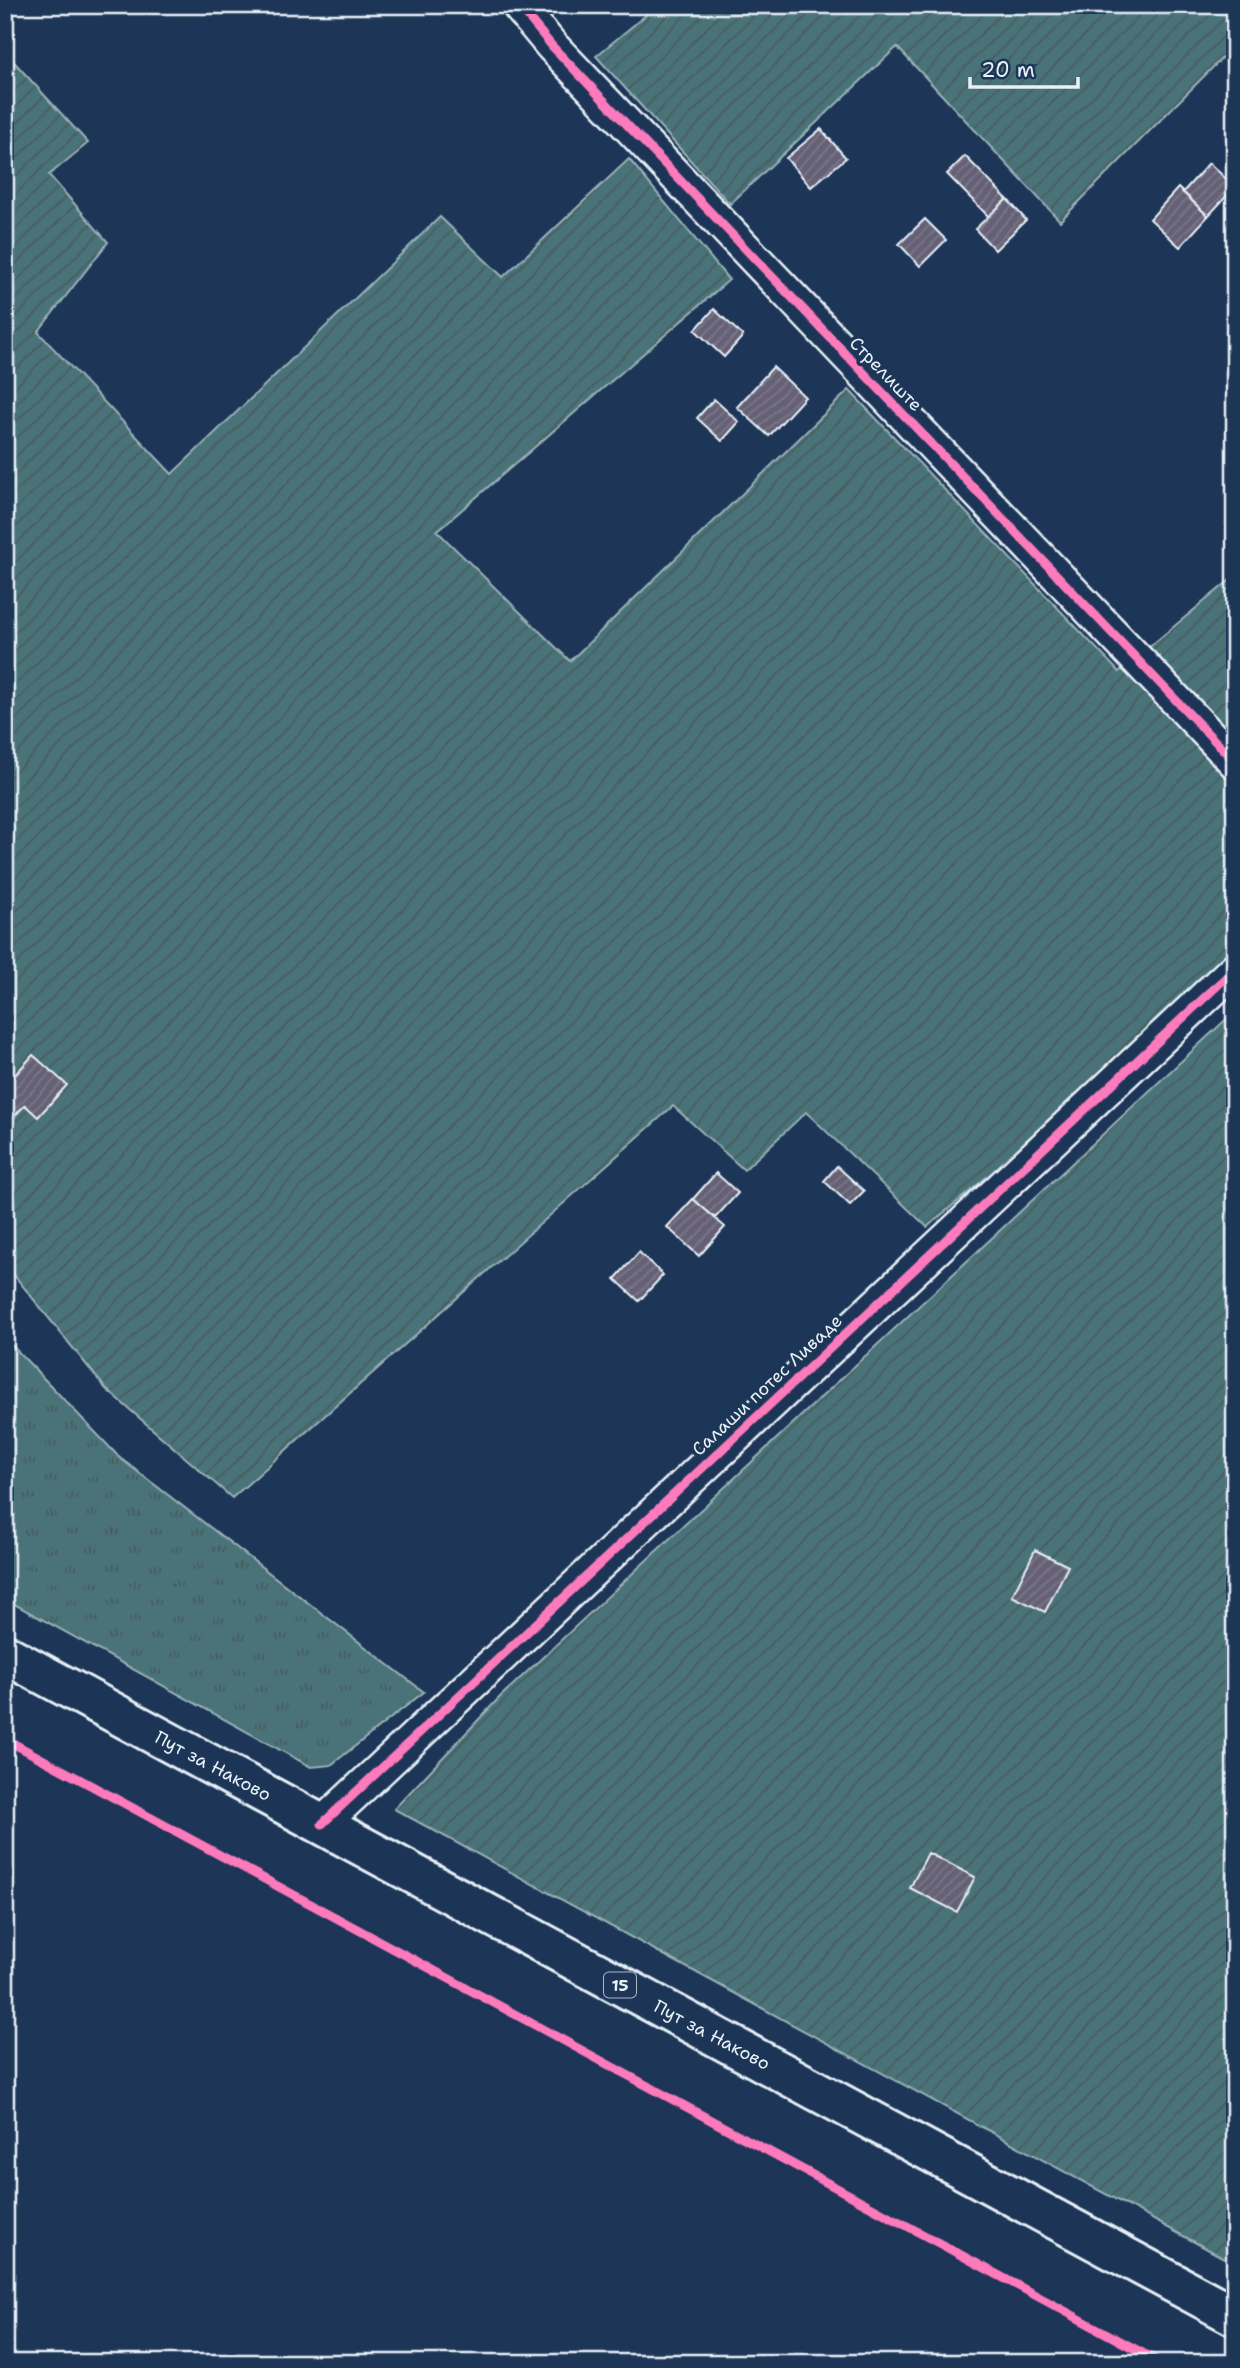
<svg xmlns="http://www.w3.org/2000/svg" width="1240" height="2368" font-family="'Shantell Sans',sans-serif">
	<defs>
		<pattern id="grass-tufts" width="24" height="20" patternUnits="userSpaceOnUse" patternTransform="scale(1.75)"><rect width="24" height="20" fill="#4a7378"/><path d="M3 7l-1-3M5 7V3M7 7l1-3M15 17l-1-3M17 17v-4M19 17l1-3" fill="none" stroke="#485b5f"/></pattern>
		<pattern id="garden-furrows" width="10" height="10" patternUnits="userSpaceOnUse" patternTransform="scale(1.75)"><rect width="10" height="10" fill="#4a7378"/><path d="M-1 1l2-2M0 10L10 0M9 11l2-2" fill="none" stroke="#485b5f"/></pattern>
		<pattern id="building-hatch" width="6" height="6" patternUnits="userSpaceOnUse" patternTransform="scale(1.75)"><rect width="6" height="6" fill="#656074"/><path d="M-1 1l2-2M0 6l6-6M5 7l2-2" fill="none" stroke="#7b7789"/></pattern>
	</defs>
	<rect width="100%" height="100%" fill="#1d3557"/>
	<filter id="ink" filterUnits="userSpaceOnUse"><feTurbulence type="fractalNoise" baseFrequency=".0143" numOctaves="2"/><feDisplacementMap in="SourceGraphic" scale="14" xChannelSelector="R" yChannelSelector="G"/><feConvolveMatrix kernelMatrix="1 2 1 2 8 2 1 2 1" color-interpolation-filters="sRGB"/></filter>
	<g filter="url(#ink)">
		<!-- grass -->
		<path fill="url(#grass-tufts)" stroke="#99b2b8" stroke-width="2" d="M5 1338 120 1458 424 1692 331 1765 311 1767 5 1599Z"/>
		<!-- garden -->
		<g fill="url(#garden-furrows)" stroke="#99b2b8" stroke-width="2">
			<path d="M658 5H1235V45L1060 221 897 47 730 204 596 56Z"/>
			<path d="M5 52 88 143 49 175 108 242 38 332 172 474 440 217 503 277 629 159 729 280 437 531 570 661 849 390 1119 672 1235 576V970L927 1227 806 1112 744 1170 673 1106 232 1498 106 1389 5 1264Z"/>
			<path d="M1235 1011V2264L394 1809 500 1697Z"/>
		</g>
		<!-- building -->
		<g fill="url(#building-hatch)" stroke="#e8f1f8" stroke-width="2">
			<path d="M821 129 846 158 811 187 786 158Z"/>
			<path d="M965 156 1007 199 989 217 947 174Z"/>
			<path d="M1209 163 1235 187 1208 216 1183 192Z"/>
			<path d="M1178 188 1208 216 1180 247 1150 219Z"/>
			<path d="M1007 199 1026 220 995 250 975 229Z"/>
			<path d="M925 219 946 240 920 266 899 244Z"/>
			<path d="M714 309 743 336 724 357 695 330Z"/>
			<path d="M773 367 805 397 769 436 737 407Z"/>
			<path d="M714 399 739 422 722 441 697 418Z"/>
			<path d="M33 1055 67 1085 38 1117 25 1105 5 1126V1086Z"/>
			<path d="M837 1166 864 1191 850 1205 824 1181Z"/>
			<path d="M716 1173 738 1193 715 1218 693 1199Z"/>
			<path d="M693 1199 725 1227 699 1256 667 1227Z"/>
			<path d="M639 1252 663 1275 639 1301 615 1279Z"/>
			<path d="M1035 1550 1068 1566 1045 1612 1012 1596Z"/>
			<path d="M928 1853 975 1877 957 1912 910 1888Z"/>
		</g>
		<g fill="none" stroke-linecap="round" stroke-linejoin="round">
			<defs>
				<g id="minor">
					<path d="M518 5 552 46 1235 762"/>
					<path d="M322 1824 1235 969"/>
				</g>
				<path id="primary" d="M5 1654 1235 2316"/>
			</defs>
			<!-- minor casing -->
			<use href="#minor" stroke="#e8f1f8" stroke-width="37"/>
			<!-- primary casing -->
			<use href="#primary" stroke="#e8f1f8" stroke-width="44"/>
			<!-- minor -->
			<use href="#minor" stroke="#1d3557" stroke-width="32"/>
			<!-- primary -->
			<use href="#primary" stroke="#1d3557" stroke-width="38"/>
			<defs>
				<g id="cycleway">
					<path d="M518 5 552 46 1235 762"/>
					<path d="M5 1739 1161 2363"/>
					<path d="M322 1824 1235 969"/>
				</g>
			</defs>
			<!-- cycleway casing -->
			<use href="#cycleway" stroke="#1d3557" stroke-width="13"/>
			<!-- cycleway -->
			<use href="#cycleway" stroke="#fd7abc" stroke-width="9"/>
		</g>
	</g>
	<g text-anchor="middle" stroke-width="7" stroke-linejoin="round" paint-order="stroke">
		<!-- shield labels -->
		<rect fill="#1d3557" stroke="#abb9c8" stroke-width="2" x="604" y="1972.5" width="32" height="25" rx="5"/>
		<g font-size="16" font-weight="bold" fill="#e8f1f8">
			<text x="620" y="1991">15</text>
		</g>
		<!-- street labels -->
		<g font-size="18" fill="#e8f1f8" stroke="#1d3557">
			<text transform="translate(886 374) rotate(46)" y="6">Стрелиште</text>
			<text transform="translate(767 1385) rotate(-43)" y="6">Салаши потес Ливаде</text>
			<text transform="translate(213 1766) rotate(28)" y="6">Пут за Наково</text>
			<text transform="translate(712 2035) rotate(28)" y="6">Пут за Наково</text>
		</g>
	</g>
	<!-- margin -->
	<rect width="1240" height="2368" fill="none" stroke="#1d3557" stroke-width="28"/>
	<rect x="14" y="14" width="1212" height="2340" fill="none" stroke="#e8f1f8" stroke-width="2.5" filter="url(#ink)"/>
	<!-- scale -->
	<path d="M970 77v10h108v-10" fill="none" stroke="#e8f1f8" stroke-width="3.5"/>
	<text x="981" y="77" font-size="21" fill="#e8f1f8" stroke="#1d3557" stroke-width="5" paint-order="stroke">20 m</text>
</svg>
